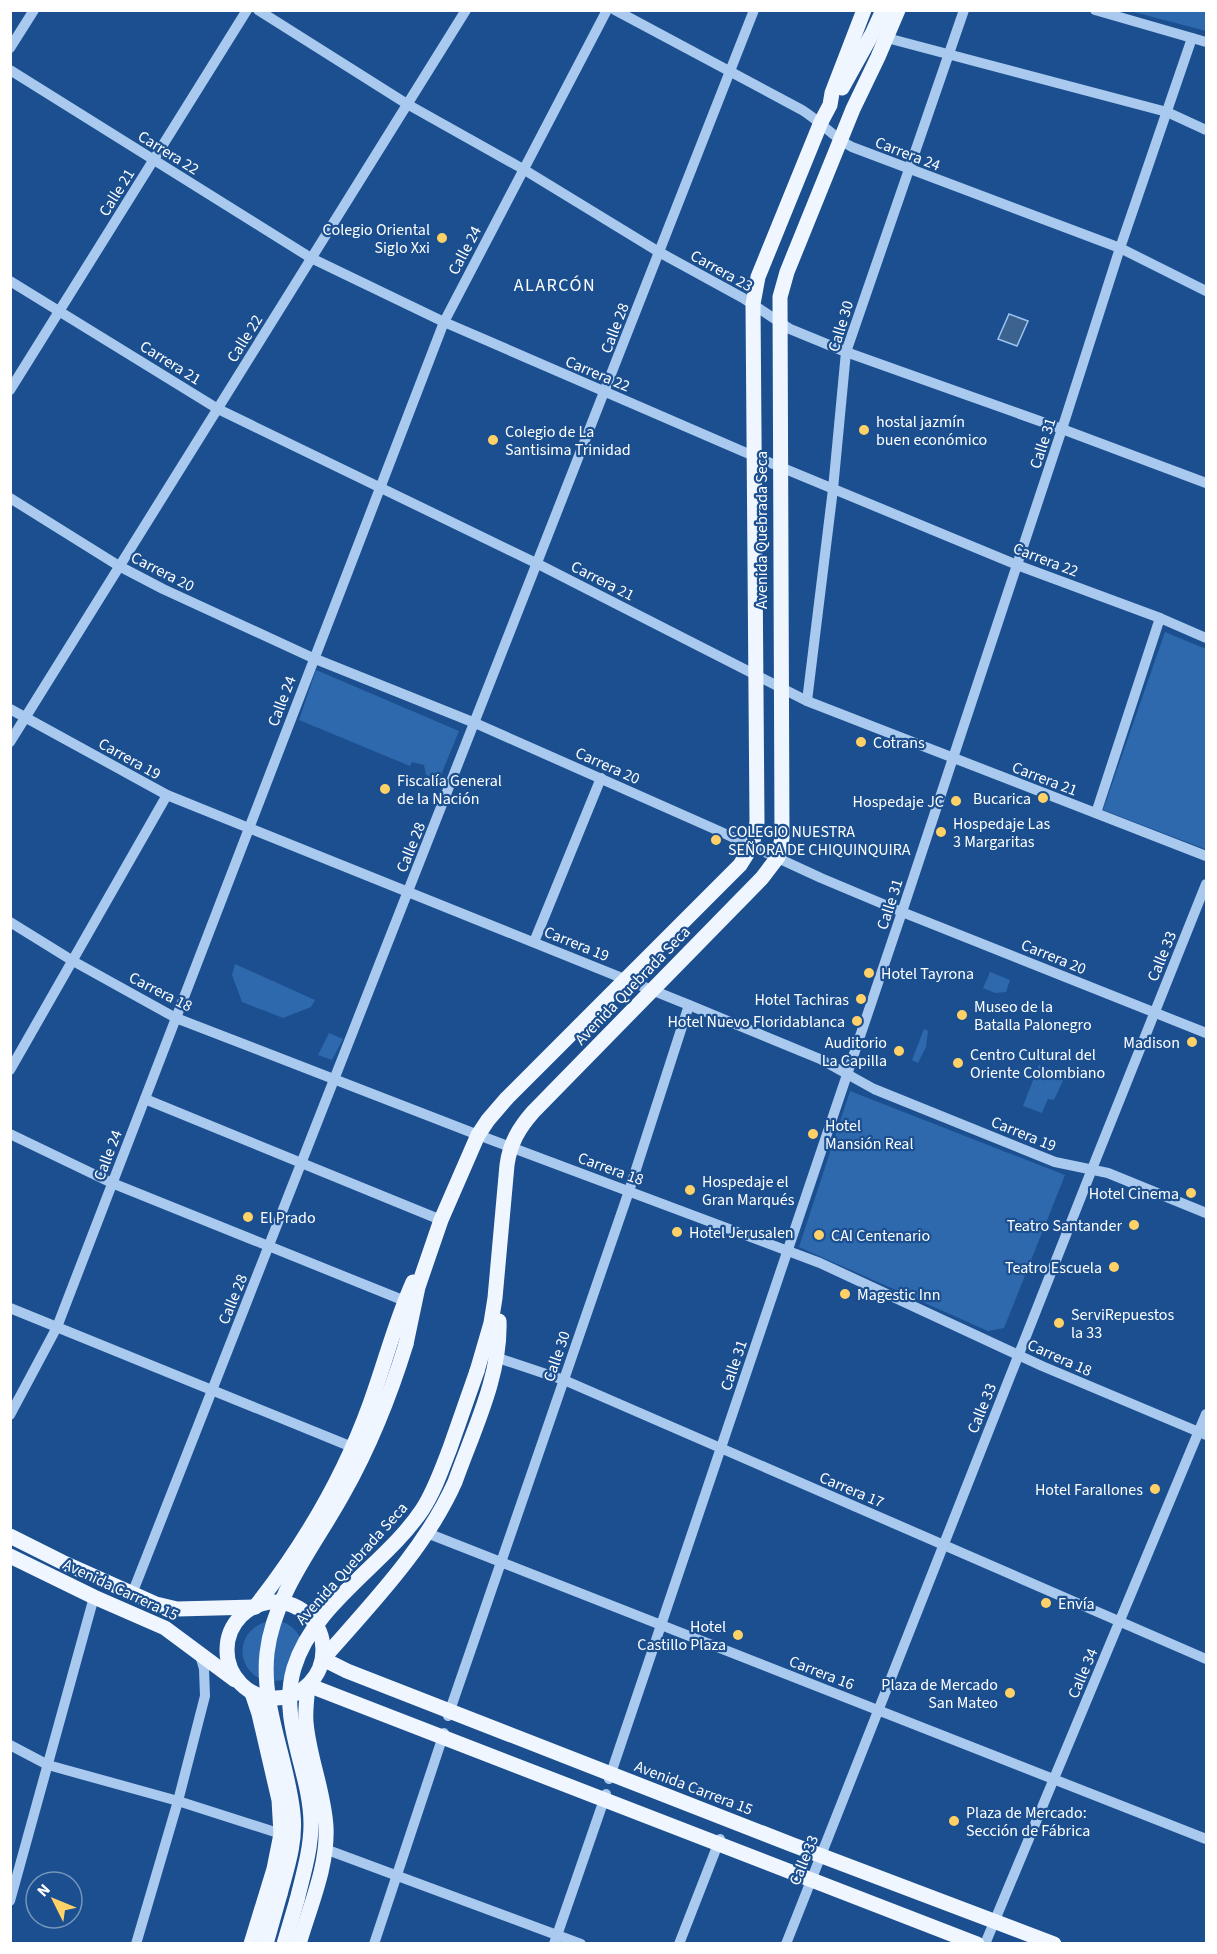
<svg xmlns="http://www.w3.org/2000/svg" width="1217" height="1954" font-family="'Source Sans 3',sans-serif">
	<rect width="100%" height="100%" fill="#1b4f8f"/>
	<!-- green -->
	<g fill="#2e69ad">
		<path d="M1130 11H1206V31Z"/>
		<path d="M1165 632 1206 649V845L1205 849 1103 810Z"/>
		<path d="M316 670 459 731 439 780 426 775 424 765 412 762 410 766 299 720Z"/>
		<path d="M235 964 315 1000 311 1007 283 1018 242 1002 232 975Z"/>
		<path d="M990 972 1010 980 1006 992 995 993 983 988Z"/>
		<path d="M924 1029 928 1031 926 1047 918 1063 912 1060Z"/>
		<path d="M329 1033 343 1039 332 1060 318 1055Z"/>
		<path d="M1039 1065 1065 1076 1054 1100 1048 1099 1042 1113 1023 1106Z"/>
		<path d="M850 1091 1065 1175 1004 1328 988 1331 799 1247Z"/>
		<path d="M275 1620C290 1623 298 1630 304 1645L286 1679C237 1693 224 1626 275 1620Z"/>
	</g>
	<!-- water -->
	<path fill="#3c6290" stroke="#9cc4f0" stroke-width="1.5" d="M1009 314 1028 321 1017 346 998 339Z"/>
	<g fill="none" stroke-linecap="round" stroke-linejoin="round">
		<!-- minor -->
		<g stroke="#a9c9ee" stroke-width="10">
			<path d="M258 10 407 104 523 169 659 252 743 298 790 329 846 352 1062 429 1206 483"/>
			<path d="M615 10 802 110C820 121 834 138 852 147L1120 248 1206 291"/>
			<path d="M1095 10 1206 42"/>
			<path d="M887 38 1167 112 1206 130"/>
			<path d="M10 48 34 10"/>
			<path d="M10 70 311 258 444 322 742 451 1017 565 1160 618 1206 638"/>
			<path d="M10 281 218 409 538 564 807 701 1206 856"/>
			<path d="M10 390 247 10"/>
			<path d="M10 498 119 566 163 589 313 658 475 723 719 831 821 878 902 912 1206 1033"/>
			<path d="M807 701 833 489 846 352 964 10"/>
			<path d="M10 709 167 795 689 1005 820 1059 874 1089 1055 1162 1108 1173 1206 1213"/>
			<path d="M10 742 466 10"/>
			<path d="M1096 813 1160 618"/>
			<path d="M10 922 73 961 176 1018 473 1133 820 1263 1042 1366 1206 1435"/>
			<path d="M534 942 601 778"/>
			<path d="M10 1070 167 795"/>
			<path d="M145 1099 441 1220"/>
			<path d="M10 1134 112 1183 405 1301"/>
			<path d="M10 1308 352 1447"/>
			<path d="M492 1356 564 1380 1206 1659"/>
			<path d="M10 1415 57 1327 444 322 607 10"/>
			<path d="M427 1533 1206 1839"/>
			<path d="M132 1594 754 10"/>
			<path d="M448 1716 629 1191 689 1005"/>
			<path d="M10 1745 48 1765 178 1801 281 1834"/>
			<path d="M609 1779 902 912 1062 429 1120 248 1192 38"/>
			<path d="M325 1849 581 1944"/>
			<path d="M10 1901 94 1597"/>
			<path d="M136 1944 178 1801 205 1696 204 1669 200 1655"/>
			<path d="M374 1944 444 1733"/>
			<path d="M554 1944 606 1794"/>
			<path d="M679 1944 720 1839"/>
			<path d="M786 1944 1094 1164 1206 884"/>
			<path d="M985 1944 1206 1414"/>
		</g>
		<!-- major -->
		<g stroke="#f0f6ff" stroke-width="15">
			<path d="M842 88 872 34 883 10"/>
			<path d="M406 1344 418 1287 441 1220 478 1135 488 1120 507 1098 740 865 752 846 757 822 753 304 758 277 821 122 830 105 832 93 864 10"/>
			<path d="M477 1371 491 1323 495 1298 507 1165C510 1143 519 1128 533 1112L762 878 778 857 782 838 780 297 787 272 853 109 878 57 898 10"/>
			<path d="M10 1536 62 1562 156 1604 177 1609 255 1607"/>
			<path d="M10 1556 94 1597 165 1628 235 1680"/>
			<circle cx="275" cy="1650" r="48"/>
			<path d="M255 1607C303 1546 344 1476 370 1404 385 1363 395 1322 413 1282"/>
			<path d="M323 1659 347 1671 793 1845 1054 1944"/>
			<path d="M323 1659C371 1604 425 1549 455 1482 473 1431 501 1376 499 1321"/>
			<path d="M308 1685 977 1944"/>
			<path d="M251 1944 274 1869 281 1834 279 1800 259 1714 252 1693"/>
			<path d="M266 1944 280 1894"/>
			<path d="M284 1944 297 1900"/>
			<path d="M299 1944C310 1906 328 1866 326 1827 324 1791 309 1758 306 1722 305 1710 307 1698 308 1685"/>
		</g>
		<!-- major-bridge -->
		<g stroke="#f0f6ff" stroke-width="15">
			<path d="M280 1894C287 1868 296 1842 293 1814 288 1761 261 1708 267 1653 274 1594 315 1545 343 1494 370 1446 390 1396 406 1344"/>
			<path d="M297 1900C303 1875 311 1850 311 1824 311 1772 278 1721 294 1668 313 1604 386 1564 422 1510 434 1492 442 1469 450 1448 459 1422 468 1396 477 1371"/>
		</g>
	</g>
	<!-- markers -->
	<g fill="#ffd166" stroke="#1b4f8f" stroke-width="2">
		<circle cx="442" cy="238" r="6"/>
		<circle cx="864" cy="430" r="6"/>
		<circle cx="493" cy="440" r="6"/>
		<circle cx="861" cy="742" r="6"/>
		<circle cx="385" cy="789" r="6"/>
		<circle cx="1043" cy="798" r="6"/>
		<circle cx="956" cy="801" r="6"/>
		<circle cx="941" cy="832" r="6"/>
		<circle cx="716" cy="840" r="6"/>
		<circle cx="869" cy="973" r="6"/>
		<circle cx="861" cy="999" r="6"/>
		<circle cx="962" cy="1015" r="6"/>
		<circle cx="857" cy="1021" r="6"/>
		<circle cx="1192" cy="1042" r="6"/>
		<circle cx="899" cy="1051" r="6"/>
		<circle cx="958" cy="1063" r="6"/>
		<circle cx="813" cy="1134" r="6"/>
		<circle cx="690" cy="1190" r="6"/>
		<circle cx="1191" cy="1193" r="6"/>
		<circle cx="248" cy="1217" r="6"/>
		<circle cx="1134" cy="1225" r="6"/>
		<circle cx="677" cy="1232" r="6"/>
		<circle cx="819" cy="1235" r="6"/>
		<circle cx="1114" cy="1267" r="6"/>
		<circle cx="845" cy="1294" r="6"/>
		<circle cx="1059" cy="1323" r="6"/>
		<circle cx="1155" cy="1489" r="6"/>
		<circle cx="1046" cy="1603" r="6"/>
		<circle cx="738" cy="1635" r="6"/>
		<circle cx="1010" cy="1693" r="6"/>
		<circle cx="954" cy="1821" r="6"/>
	</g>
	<g text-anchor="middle" stroke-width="4.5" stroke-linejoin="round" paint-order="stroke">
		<!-- street labels -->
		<g font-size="16" fill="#fff" stroke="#1b4f8f">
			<text transform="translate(169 152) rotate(32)" y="6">Carrera 22</text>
			<text transform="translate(908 153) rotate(21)" y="6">Carrera 24</text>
			<text transform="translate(116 192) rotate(-58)" y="6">Calle 21</text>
			<text transform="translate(464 250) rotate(-62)" y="6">Calle 24</text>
			<text transform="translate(722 270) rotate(29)" y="6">Carrera 23</text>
			<text transform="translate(840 326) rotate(-73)" y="6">Calle 30</text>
			<text transform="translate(614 328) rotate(-69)" y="6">Calle 28</text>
			<text transform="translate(244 338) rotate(-58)" y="6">Calle 22</text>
			<text transform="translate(171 362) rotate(32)" y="6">Carrera 21</text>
			<text transform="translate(598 373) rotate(23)" y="6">Carrera 22</text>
			<text transform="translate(1042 443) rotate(-72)" y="6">Calle 31</text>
			<text transform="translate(761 530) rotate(-90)" y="6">Avenida Quebrada Seca</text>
			<text transform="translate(1046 559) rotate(21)" y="6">Carrera 22</text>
			<text transform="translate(163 571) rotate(27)" y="6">Carrera 20</text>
			<text transform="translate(603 580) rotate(27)" y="6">Carrera 21</text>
			<text transform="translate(281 701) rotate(-69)" y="6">Calle 24</text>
			<text transform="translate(130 758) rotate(29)" y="6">Carrera 19</text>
			<text transform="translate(608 765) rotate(24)" y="6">Carrera 20</text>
			<text transform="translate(1045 778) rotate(21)" y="6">Carrera 21</text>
			<text transform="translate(410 847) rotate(-68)" y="6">Calle 28</text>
			<text transform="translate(889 904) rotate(-72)" y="6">Calle 31</text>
			<text transform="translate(577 943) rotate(22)" y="6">Carrera 19</text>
			<text transform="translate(1054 956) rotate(22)" y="6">Carrera 20</text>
			<text transform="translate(1161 956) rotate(-68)" y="6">Calle 33</text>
			<text transform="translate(632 985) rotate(-46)" y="6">Avenida Quebrada Seca</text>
			<text transform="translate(161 991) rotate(27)" y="6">Carrera 18</text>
			<text transform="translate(1024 1133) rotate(22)" y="6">Carrera 19</text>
			<text transform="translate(107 1155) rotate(-69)" y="6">Calle 24</text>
			<text transform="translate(611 1168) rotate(20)" y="6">Carrera 18</text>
			<text transform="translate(232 1299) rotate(-68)" y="6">Calle 28</text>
			<text transform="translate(556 1356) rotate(-71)" y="6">Calle 30</text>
			<text transform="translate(1060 1357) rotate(24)" y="6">Carrera 18</text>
			<text transform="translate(733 1365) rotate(-71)" y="6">Calle 31</text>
			<text transform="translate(981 1408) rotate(-68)" y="6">Calle 33</text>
			<text transform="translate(852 1489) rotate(23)" y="6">Carrera 17</text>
			<text transform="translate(351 1563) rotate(-48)" y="6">Avenida Quebrada Seca</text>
			<text transform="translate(121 1589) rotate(25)" y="6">Avenida Carrera 15</text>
			<text transform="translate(822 1672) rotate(21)" y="6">Carrera 16</text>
			<text transform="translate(1082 1673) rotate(-67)" y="6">Calle 34</text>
			<text transform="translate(694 1787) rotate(21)" y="6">Avenida Carrera 15</text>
			<text transform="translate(803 1860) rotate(-68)" y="6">Calle 33</text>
		</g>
		<!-- poi labels -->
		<g font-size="16" fill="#fff" stroke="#1b4f8f" text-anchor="start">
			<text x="430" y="235" text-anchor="end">Colegio Oriental<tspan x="430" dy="18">Siglo Xxi</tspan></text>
			<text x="876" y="427">hostal jazmín<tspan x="876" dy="18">buen económico</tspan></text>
			<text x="505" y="437">Colegio de La<tspan x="505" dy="18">Santisima Trinidad</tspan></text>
			<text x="873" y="748">Cotrans</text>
			<text x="397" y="786">Fiscalía General<tspan x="397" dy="18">de la Nación</tspan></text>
			<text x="1031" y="804" text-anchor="end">Bucarica</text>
			<text x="944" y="807" text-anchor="end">Hospedaje JC</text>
			<text x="953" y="829">Hospedaje Las<tspan x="953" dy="18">3 Margaritas</tspan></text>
			<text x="728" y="837">COLEGIO NUESTRA<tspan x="728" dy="18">SEÑORA DE CHIQUINQUIRA</tspan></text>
			<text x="881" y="979">Hotel Tayrona</text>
			<text x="849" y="1005" text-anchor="end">Hotel Tachiras</text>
			<text x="974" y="1012">Museo de la<tspan x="974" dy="18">Batalla Palonegro</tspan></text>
			<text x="845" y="1027" text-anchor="end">Hotel Nuevo Floridablanca</text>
			<text x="887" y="1048" text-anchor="end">Auditorio<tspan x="887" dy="18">La Capilla</tspan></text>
			<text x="1180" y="1048" text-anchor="end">Madison</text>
			<text x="970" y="1060">Centro Cultural del<tspan x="970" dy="18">Oriente Colombiano</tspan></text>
			<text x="825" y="1131">Hotel<tspan x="825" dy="18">Mansión Real</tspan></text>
			<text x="702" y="1187">Hospedaje el<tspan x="702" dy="18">Gran Marqués</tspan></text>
			<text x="1179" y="1199" text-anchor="end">Hotel Cinema</text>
			<text x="260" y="1223">El Prado</text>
			<text x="1122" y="1231" text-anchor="end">Teatro Santander</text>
			<text x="689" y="1238">Hotel Jerusalen</text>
			<text x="831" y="1241">CAI Centenario</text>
			<text x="1102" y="1273" text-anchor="end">Teatro Escuela</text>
			<text x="857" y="1300">Magestic Inn</text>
			<text x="1071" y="1320">ServiRepuestos<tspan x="1071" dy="18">la 33</tspan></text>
			<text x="1143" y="1495" text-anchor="end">Hotel Farallones</text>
			<text x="1058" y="1609">Envía</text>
			<text x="726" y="1632" text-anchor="end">Hotel<tspan x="726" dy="18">Castillo Plaza</tspan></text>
			<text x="998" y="1690" text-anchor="end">Plaza de Mercado<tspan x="998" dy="18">San Mateo</tspan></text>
			<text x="966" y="1818">Plaza de Mercado:<tspan x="966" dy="18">Sección de Fábrica</tspan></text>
		</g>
		<!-- neighbourhood labels -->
		<g font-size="18" letter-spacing="1.5" fill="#fff" stroke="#1b4f8f">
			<text x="555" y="291">ALARCÓN</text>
		</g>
	</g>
	<!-- border -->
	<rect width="1217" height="1954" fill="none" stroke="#ffffff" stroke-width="24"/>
	<!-- north arrow -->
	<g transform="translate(54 1900) rotate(313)"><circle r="28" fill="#1b4f8f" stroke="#7695bc" stroke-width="1.5"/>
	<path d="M0-4.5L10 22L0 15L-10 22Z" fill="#ffd166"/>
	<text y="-9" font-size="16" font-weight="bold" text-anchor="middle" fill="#ffffff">N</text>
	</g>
</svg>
